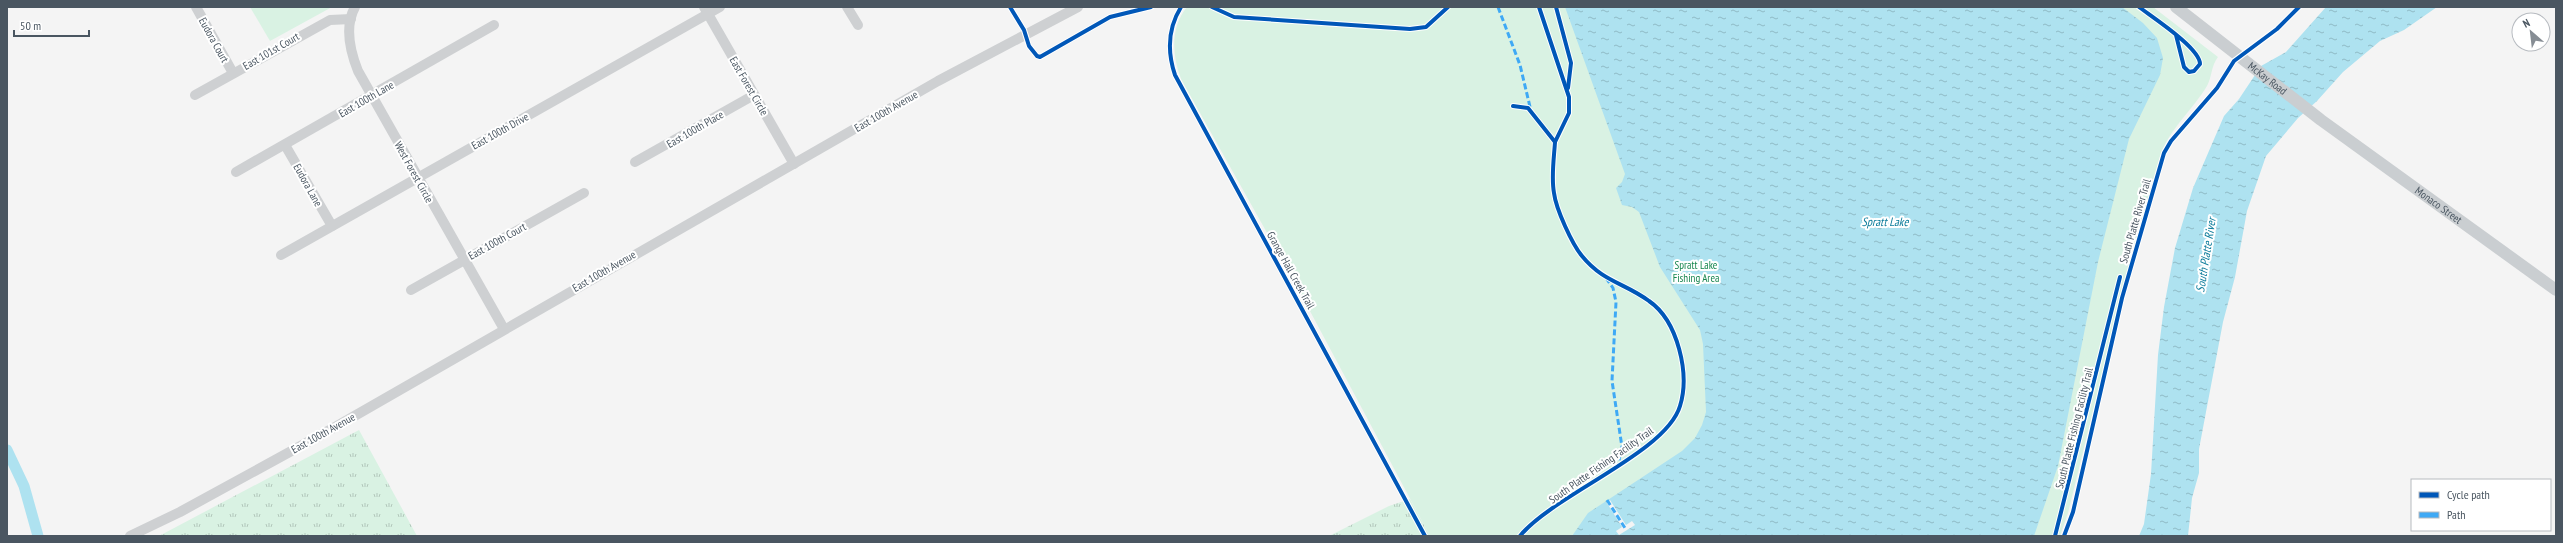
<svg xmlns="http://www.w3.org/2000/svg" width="2563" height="543" font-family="'PT Sans Narrow',sans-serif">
	<defs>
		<pattern id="grass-tufts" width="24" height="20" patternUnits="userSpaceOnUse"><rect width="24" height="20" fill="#d9f2e3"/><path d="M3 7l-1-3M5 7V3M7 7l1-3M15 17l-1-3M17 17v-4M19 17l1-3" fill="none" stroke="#b2c7bb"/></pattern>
		<pattern id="water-ripples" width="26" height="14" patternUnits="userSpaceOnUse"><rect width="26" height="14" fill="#aee2f0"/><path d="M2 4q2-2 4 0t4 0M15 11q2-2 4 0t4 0" fill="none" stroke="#90bac6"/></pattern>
	</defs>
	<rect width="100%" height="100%" fill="#f4f4f4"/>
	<!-- grass -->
	<g fill="url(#grass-tufts)">
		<path d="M359 430 417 536H159Z"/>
		<path d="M1410 499 1430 536H1329L1389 506Z"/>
	</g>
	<!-- park -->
	<g fill="#d9f2e3">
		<path d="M250 7H332L270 41Z"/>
		<path d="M1187 7H2153L2218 57C2211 66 2212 77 2207 86 2193 109 2171 128 2161 153L2127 272 2068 513 2060 536H1430L1295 283 1181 79C1172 55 1170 28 1187 7Z"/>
	</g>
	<!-- water -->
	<g fill="url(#water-ripples)">
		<path d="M1565 7H2122L2143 23 2157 38 2163 58 2160 75 2129 139 2098 262 2058 466 2034 536H1572L1588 513 1682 451 1695 438 1702 425 1706 412 1703 344 1700 330 1660 267 1639 212 1632 207 1622 205 1616 188 1622 182 1625 174Z"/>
		<path d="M2326 7H2437L2404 30 2380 41 2343 72 2317 101 2298 118 2266 156 2247 211 2235 277 2223 322 2199 449V473L2192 498 2188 536H2139L2144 524 2151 474 2158 355 2164 307 2175 248 2193 188 2224 116 2239 99 2261 66 2286 52Z"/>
	</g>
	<!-- pier -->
	<path fill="#f4f4f4" d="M1610 500 1626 525 1632 521 1635 525 1619 535 1616 531 1622 527 1607 503Z"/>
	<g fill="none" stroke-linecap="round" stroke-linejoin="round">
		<!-- canal -->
		<path stroke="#aee2f0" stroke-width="11" d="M7 450 24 486 38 536"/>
		<!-- minor -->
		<g stroke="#ced0d2" stroke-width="10">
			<path d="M196 7 233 73"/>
			<path d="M355 7C344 27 350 51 358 71L504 329"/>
			<path d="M704 7 794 164"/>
			<path d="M847 7 858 25"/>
			<path d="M195 95 330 20 351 19"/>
			<path d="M285 145 332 226"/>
			<path d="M635 162 754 95"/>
			<path d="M236 172 494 25"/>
			<path d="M281 255 720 7"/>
			<path d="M411 290 584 193"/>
			<path d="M130 536 180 512 337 426 938 81 1078 7"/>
		</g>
		<!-- major -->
		<path stroke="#caced1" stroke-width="12" id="s1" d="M2176 7 2321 120 2556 290"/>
		<!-- quiet -->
		<g stroke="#3fa9f5" stroke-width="3" stroke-dasharray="6 3" stroke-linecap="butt">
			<path d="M1498 7 1520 65 1531 111"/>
			<path d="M1606 278 1613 288 1616 302 1612 381 1622 447 1618 465"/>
			<path d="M1607 500 1625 528"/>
		</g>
		<defs>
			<g id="cycleway">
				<path d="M1010 7 1024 30 1029 46 1037 56 1040 57 1110 17 1151 7"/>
				<path d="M1181 7C1168 28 1167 51 1175 75L1425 536"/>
				<path d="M1212 7 1234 17 1410 29 1426 27 1448 7"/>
				<path d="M1539 7 1569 97V113L1555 142"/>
				<path d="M1556 7 1571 63 1568 88"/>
				<path d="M2139 7C2152 17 2200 48 2200 64L2194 71 2189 72 2184 67 2176 35"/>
				<path d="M1513 106 1528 108 1555 142C1554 158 1551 177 1554 193 1556 209 1572 244 1582 256 1603 282 1625 283 1649 301 1678 321 1690 374 1680 406 1666 453 1553 495 1520 536"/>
				<path d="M2055 536 2120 277"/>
				<path d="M2064 536 2073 512 2122 298 2164 153 2171 141 2217 88 2234 61 2277 29 2299 7"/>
			</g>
		</defs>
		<!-- cycleway casing -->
		<use href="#cycleway" stroke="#fff" stroke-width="6"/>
		<!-- cycleway -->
		<use href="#cycleway" stroke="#0057b8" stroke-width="4"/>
	</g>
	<g text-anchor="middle" stroke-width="4" stroke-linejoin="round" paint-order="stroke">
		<!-- street labels -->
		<g font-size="11" fill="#4a5661" stroke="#fff">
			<text transform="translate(214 40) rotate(61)" y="4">Eudora Court</text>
			<text transform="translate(271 51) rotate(-30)" y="4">East 101st Court</text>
			<text dy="4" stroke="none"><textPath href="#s1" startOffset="116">McKay Road</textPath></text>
			<text transform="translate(749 86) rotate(60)" y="4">East Forest Circle</text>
			<text transform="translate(366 99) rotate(-30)" y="4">East 100th Lane</text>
			<text transform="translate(886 111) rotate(-30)" y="4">East 100th Avenue</text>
			<text transform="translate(695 129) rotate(-30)" y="4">East 100th Place</text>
			<text transform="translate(500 131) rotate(-29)" y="4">East 100th Drive</text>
			<text transform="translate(414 172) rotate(61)" y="4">West Forest Circle</text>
			<text transform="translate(308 185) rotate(61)" y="4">Eudora Lane</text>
			<text dy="4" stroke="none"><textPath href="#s1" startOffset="329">Monaco Street</textPath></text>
			<text transform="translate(2135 221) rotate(-74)" y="4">South Platte River Trail</text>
			<text transform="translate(497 241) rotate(-29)" y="4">East 100th Court</text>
			<text transform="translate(1291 270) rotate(61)" y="4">Grange Hall Creek Trail</text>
			<text transform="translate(604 271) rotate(-30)" y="4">East 100th Avenue</text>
			<text transform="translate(2074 428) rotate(-76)" y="4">South Platte Fishing Facility Trail</text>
			<text transform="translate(323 433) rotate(-29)" y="4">East 100th Avenue</text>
			<text transform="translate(1601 465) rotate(-35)" y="4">South Platte Fishing Facility Trail</text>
		</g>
		<!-- park labels -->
		<g font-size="11" fill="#17864f" stroke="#fff">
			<text x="1696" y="269">Spratt Lake<tspan x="1696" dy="13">Fishing Area</tspan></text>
		</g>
		<!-- water labels -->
		<g font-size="12" font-style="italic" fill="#0c7c9b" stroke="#fff">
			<text x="1885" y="226">Spratt Lake</text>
			<text transform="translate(2206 255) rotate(-81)" y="4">South Platte River</text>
		</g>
	</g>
	<!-- border -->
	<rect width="2563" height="543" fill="none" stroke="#4a5661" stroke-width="16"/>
	<!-- legend -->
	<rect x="2411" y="479" width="140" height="52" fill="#ffffff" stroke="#b7bbc0"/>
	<rect x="2419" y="492" width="20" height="6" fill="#0057b8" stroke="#b7bbc0"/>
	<text x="2447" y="499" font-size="12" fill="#4a5661">Cycle path</text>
	<rect x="2419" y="512" width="20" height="6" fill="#3fa9f5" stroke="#b7bbc0"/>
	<text x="2447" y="519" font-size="12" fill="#4a5661">Path</text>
	<!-- north arrow -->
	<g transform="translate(2531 32) rotate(332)"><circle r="19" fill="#ffffff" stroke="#b7bbc0"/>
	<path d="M0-3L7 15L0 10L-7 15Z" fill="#868d94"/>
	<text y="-6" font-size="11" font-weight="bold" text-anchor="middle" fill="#4a5661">N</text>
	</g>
	<!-- scale -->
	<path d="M14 30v6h75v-6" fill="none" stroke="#4a5661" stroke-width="2"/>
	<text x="20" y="30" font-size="12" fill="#4a5661" stroke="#ffffff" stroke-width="3" paint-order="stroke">50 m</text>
</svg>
